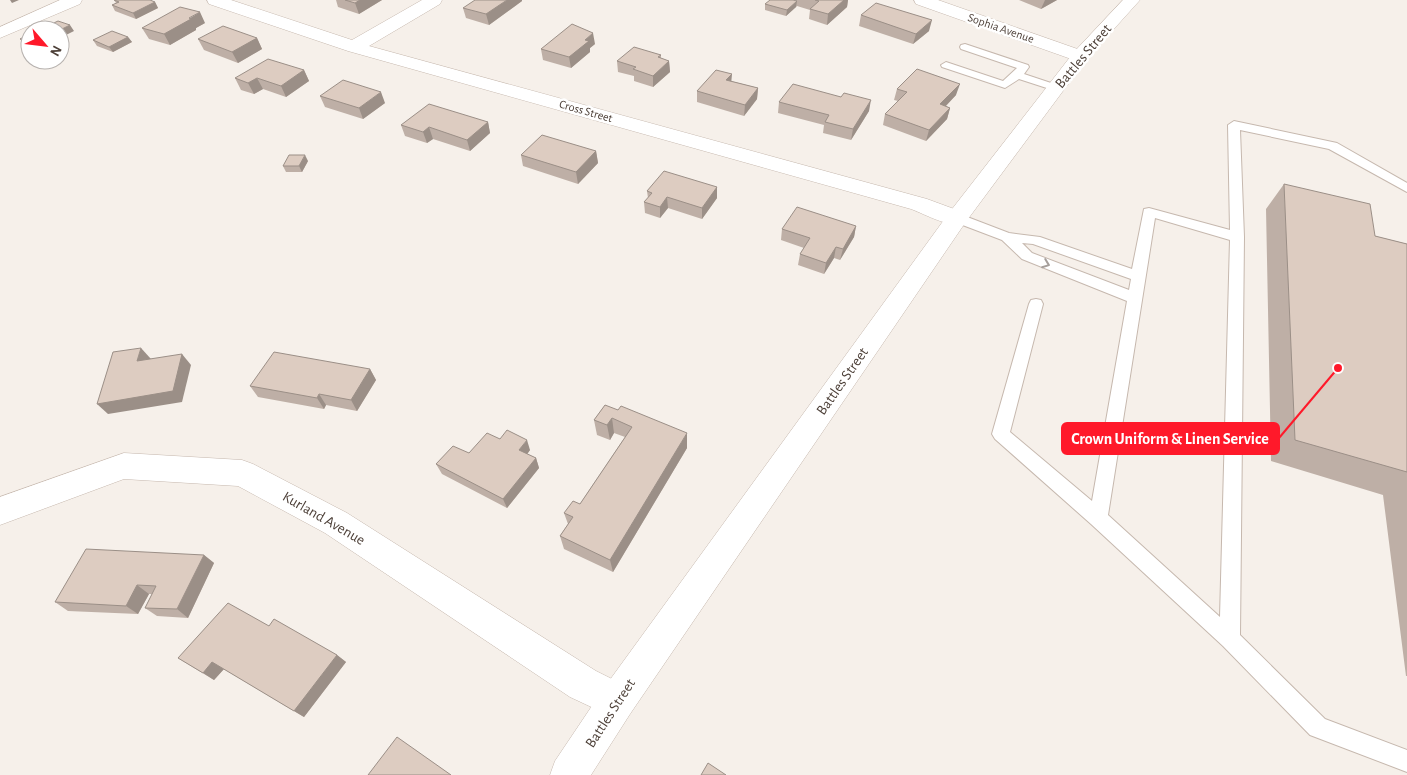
<svg xmlns="http://www.w3.org/2000/svg" width="1407" height="775" font-family="'Alegreya Sans',sans-serif">
	<rect width="100%" height="100%" fill="#f6f0ea"/>
	<g fill="none" stroke-linecap="round" stroke-linejoin="round">
		<defs>
			<g id="service">
				<path d="M965 44 1028 65 1029 67 1024 74 1060 86 1062 88 1056 91 1019 79 1005 88 942 67 941 65 946 62 1003 81 1017 68 961 49 960 47 961 45Z"/>
				<path d="M1234 121 1337 143 1407 183V192L1329 149 1240 130 1244 237 1240 635 1325 719 1407 750V772L1310 735 1223 646 1091 524 995 439 992 434 1029 304 1031 300 1036 299 1041 300 1043 304 1010 432 1092 501 1127 301 1022 259 1002 240 952 221 950 218 952 215H962L1009 233 1040 237 1132 269 1144 209 1149 208 1230 230 1228 125ZM1155 218 1230 240 1220 617 1108 515ZM1022 243 1033 244 1131 279 1129 290 1032 253Z"/>
			</g>
			<g id="minor">
				<path d="M60 0H82L80 4 0 38V27Z"/>
				<path d="M207 0H231L352 40 422 0H442L440 4 369 46 927 199 965 213 968 218 965 223C948 228 927 215 911 209L348 51 209 4Z"/>
				<path d="M914 0H938L1086 52 1089 56 1086 60 1080 61 1074 60 916 4Z"/>
				<path d="M124 453 242 460 253 464 347 513 596 671 630 688 635 701 630 714 617 719 570 697 325 533 238 486 124 479 0 525V497Z"/>
			</g>
			<path id="tertiary" d="M1123 0H1140L1086 60 965 223 630 714 591 775H550L555 761 604 688 949 213 1074 52Z"/>
		</defs>
		<!-- service casing -->
		<use href="#service" stroke="#c6b8ae" stroke-width="2"/>
		<!-- minor casing -->
		<use href="#minor" stroke="#c6b8ae" stroke-width="1"/>
		<!-- tertiary casing -->
		<use href="#tertiary" stroke="#c6b8ae" stroke-width="1"/>
		<!-- service -->
		<use href="#service" fill="#fff" fill-rule="evenodd"/>
		<!-- minor -->
		<use href="#minor" fill="#fff" fill-rule="evenodd"/>
		<!-- tertiary -->
		<use href="#tertiary" fill="#fff" fill-rule="evenodd"/>
	</g>
	<!-- wall -->
	<g fill="#beafa6">
		<path d="M114 0 155 2 158 8 136 19 115 11 112 5 116 3Z"/>
		<path d="M336 0H382L359 14 338 7Z"/>
		<path d="M796 0H848L847 7 827 25 809 19 810 10 797 6 796 7 786 16 765 10V4L796 1Z"/>
		<path d="M1019 0H1057L1041 9Z"/>
		<path d="M522 1 489 25 466 18 463 8Z"/>
		<path d="M861 15 929 31 913 44 859 26Z"/>
		<path d="M205 23 196 28V30L170 45 149 39 142 28Z"/>
		<path d="M30 34V46L24 44 20 39Z"/>
		<path d="M128 37 132 42 113 52 97 46 93 40Z"/>
		<path d="M257 38 262 49 238 63 204 50 198 39Z"/>
		<path d="M595 44 590 48V52L571 68 543 60 541 49Z"/>
		<path d="M661 55V58L669 61 670 72 653 87 634 81V76L618 72 617 61Z"/>
		<path d="M304 70 309 81 286 97 263 89 254 94 241 90 235 78Z"/>
		<path d="M731 81 758 88 757 99 744 116 697 102V91Z"/>
		<path d="M897 89 956 95 946 106 950 108 947 119 926 141 883 125 885 114 898 101 894 100Z"/>
		<path d="M320 96 385 103 363 119 325 107Z"/>
		<path d="M779 102 869 111 851 140 823 133 824 125 778 113Z"/>
		<path d="M488 122 490 133 470 151 433 139 427 143 405 136 401 125Z"/>
		<path d="M596 151 598 163 578 184 523 166 521 155Z"/>
		<path d="M308 161 302 172H286L283 166Z"/>
		<path d="M1284 184 1375 236 1407 244V676H1406L1383 495 1271 461 1266 209Z"/>
		<path d="M717 187V198L702 219 668 208 660 218 645 213 644 202 648 198 647 191Z"/>
		<path d="M856 226 854 237 840 260 834 258 824 274 798 265 800 254 804 248 781 240 782 229Z"/>
		<path d="M370 369 376 380 357 411 326 405 324 409 258 397 250 386Z"/>
		<path d="M605 405 687 448 613 572 564 549 560 536 568 524 564 513 580 504 625 437 614 433 610 440 597 435 594 420Z"/>
		<path d="M500 439 530 450 527 454 536 458 539 468 507 508 442 474 436 464 469 453Z"/>
		<path d="M204 555 214 563 188 618 157 616 145 608 152 594H149L138 614 68 611 55 602Z"/>
		<path d="M269 626 337 655 346 662 304 717 224 669 214 680 178 658Z"/>
	</g>
	<!-- shaded-wall -->
	<g fill="#9b8f87">
		<path d="M10 0H19L12 3Z"/>
		<path d="M360 0H382L359 14 355 3Z"/>
		<path d="M507 0H522V1L489 25 486 14Z"/>
		<path d="M844 0H848L847 7 827 25 828 14Z"/>
		<path d="M1045 0H1057L1041 9Z"/>
		<path d="M797 1 796 7 786 16 787 10Z"/>
		<path d="M155 2 158 8 136 19 133 13Z"/>
		<path d="M200 12 205 23 196 28V30L170 45 164 34Z"/>
		<path d="M932 20 929 31 913 44 916 34Z"/>
		<path d="M70 25 74 31 62 37 65 42 60 45V30Z"/>
		<path d="M593 33 595 44 590 48V52L571 68 569 57 585 40Z"/>
		<path d="M128 37 132 42 113 52 109 47Z"/>
		<path d="M257 38 262 49 238 63 232 52Z"/>
		<path d="M669 61 670 72 653 87V76Z"/>
		<path d="M304 70 309 81 286 97 281 86Z"/>
		<path d="M732 74 731 85 726 80Z"/>
		<path d="M257 78 263 89 254 94 248 83Z"/>
		<path d="M960 84 956 95 937 115 940 104Z"/>
		<path d="M758 88 757 99 744 116 745 105Z"/>
		<path d="M381 92 385 103 363 119 359 108Z"/>
		<path d="M871 100 869 111 851 140 853 129Z"/>
		<path d="M950 108 947 119 926 141 929 130Z"/>
		<path d="M488 122 490 133 470 151 467 140Z"/>
		<path d="M429 127 433 139 427 143 423 132Z"/>
		<path d="M596 151 598 163 578 184 576 172Z"/>
		<path d="M305 155 308 161 302 172 299 166Z"/>
		<path d="M717 187V198L702 219V208Z"/>
		<path d="M667 197 668 208 660 218V207Z"/>
		<path d="M856 226 854 237 840 260 843 249Z"/>
		<path d="M836 247 834 258 824 274 826 263Z"/>
		<path d="M141 348 151 359 147 372 137 361Z"/>
		<path d="M182 354 191 365 182 402 108 414 97 404Z"/>
		<path d="M370 369 376 380 357 411 351 400Z"/>
		<path d="M319 394 326 405 324 409 317 398Z"/>
		<path d="M612 418 614 433 610 440 607 425Z"/>
		<path d="M687 433V448L613 572 610 560Z"/>
		<path d="M527 440 530 450 523 460 519 450Z"/>
		<path d="M536 458 539 468 507 508 503 499Z"/>
		<path d="M204 555 214 563 188 618 177 609Z"/>
		<path d="M137 585 149 594 138 614 126 606Z"/>
		<path d="M337 655 346 662 304 717 294 711Z"/>
		<path d="M212 662 224 669 214 680 203 673Z"/>
	</g>
	<!-- building -->
	<g fill="#ddccc1" stroke="#9b8f87">
		<path d="M114 0H150L155 2 133 13 112 5 119 2Z"/>
		<path d="M345 0H360L355 3Z"/>
		<path d="M475 0H507L486 14 463 8Z"/>
		<path d="M770 0H793L797 1 787 10 765 4Z"/>
		<path d="M815 0H844L828 14 810 9 819 1Z"/>
		<path d="M876 3 932 20 916 34 861 15Z"/>
		<path d="M180 7 200 12 189 18 191 19 164 34 142 28Z"/>
		<path d="M58 21 70 25 60 30H39Z"/>
		<path d="M572 24 593 33 585 40 589 41 569 57 541 49Z"/>
		<path d="M223 26 257 38 232 52 198 39Z"/>
		<path d="M112 31 128 37 109 47 93 40Z"/>
		<path d="M30 34V42L20 39Z"/>
		<path d="M634 47 661 55 658 57 669 61 653 76 633 69 636 67 617 61Z"/>
		<path d="M268 59 304 70 281 86 257 78 248 83 235 78Z"/>
		<path d="M917 69 960 84 940 104 950 108 929 130 885 114 907 92 897 89Z"/>
		<path d="M716 70 732 74 726 80 758 88 745 105 697 91Z"/>
		<path d="M343 80 381 92 359 108 320 96Z"/>
		<path d="M793 84 841 97 844 93 871 100 853 129 825 122 829 115 779 102Z"/>
		<path d="M429 104 488 122 467 140 429 127 423 132 401 125Z"/>
		<path d="M542 135 596 151 576 172 521 155Z"/>
		<path d="M289 155H305L299 166H283Z"/>
		<path d="M664 171 717 187 702 208 667 197 660 207 644 202 652 193 647 191Z"/>
		<path d="M1284 184 1370 204 1375 236 1407 244V472L1295 440Z"/>
		<path d="M797 207 856 226 843 249 836 247 826 263 800 254 810 238 782 229Z"/>
		<path d="M141 348 137 361 182 354 173 391 97 404 113 352Z"/>
		<path d="M274 352 370 369 351 400 319 394 317 398 250 386Z"/>
		<path d="M605 405 618 410 621 406 687 433 610 560 560 536 573 517 564 513 573 501 580 504 632 427 612 418 607 425 594 420Z"/>
		<path d="M507 430 527 440 519 450 536 458 503 499 436 464 453 446 469 453 487 433 500 439Z"/>
		<path d="M86 549 204 555 177 609 145 608 156 586 137 585 126 606 55 602Z"/>
		<path d="M228 603 269 626 274 619 337 655 294 711 212 662 203 673 178 658Z"/>
		<path d="M397 737 451 775H368Z"/>
		<path d="M708 763 726 775H701Z"/>
	</g>
	<!-- one-way arrows -->
	<defs><path id="oneway-chevron" d="M-2-3.5L2.5 0L-2 3.5" fill="none" stroke-width="1.6" stroke-linecap="round" stroke-linejoin="round" transform="scale(1.25)"/></defs>
	<use stroke="#a69f9b" href="#oneway-chevron" transform="translate(1046 264) rotate(21)"/>
	<g text-anchor="middle" stroke-width="5" stroke-linejoin="round" paint-order="stroke">
		<!-- far-street labels -->
		<g font-size="12" fill="#4c3f37" stroke="#fff">
			<text transform="translate(1001 28) rotate(19)" y="4">Sophia Avenue</text>
			<text transform="translate(586 111) rotate(16)" y="4">Cross Street</text>
		</g>
		<!-- street labels -->
		<g font-size="15" fill="#4c3f37" stroke="#fff">
			<text transform="translate(1083 56) rotate(-50)" y="5">Battles Street</text>
			<text transform="translate(842 381) rotate(-55)" y="5">Battles Street</text>
			<text transform="translate(324 518) rotate(30)" y="5">Kurland Avenue</text>
			<text transform="translate(610 713) rotate(-57)" y="5">Battles Street</text>
		</g>
	</g>
	<!-- callouts -->
	<path fill="none" stroke="#ff192a" stroke-width="2" d="M1338 368L1279 438"/>
	<circle fill="#ff192a" stroke="#fff" stroke-width="2" cx="1338" cy="368" r="5"/>
	<rect fill="#ff192a" stroke="#ff192a" stroke-width="2" x="1062" y="423" width="217" height="31" rx="5"/>
	<g font-size="16" text-anchor="middle" font-weight="bold" fill="#fff">
		<text x="1170" y="444">Crown Uniform &amp; Linen Service</text>
	</g>
	<!-- north arrow -->
	<g transform="translate(45 45) rotate(118)"><circle r="24" fill="#ffffff" stroke="#b7b2af"/>
	<path d="M0-4L9 19L0 12L-9 19Z" fill="#ff192a"/>
	<text y="-8" font-size="14" font-weight="bold" text-anchor="middle" fill="#4c3f37">N</text>
	</g>
</svg>
